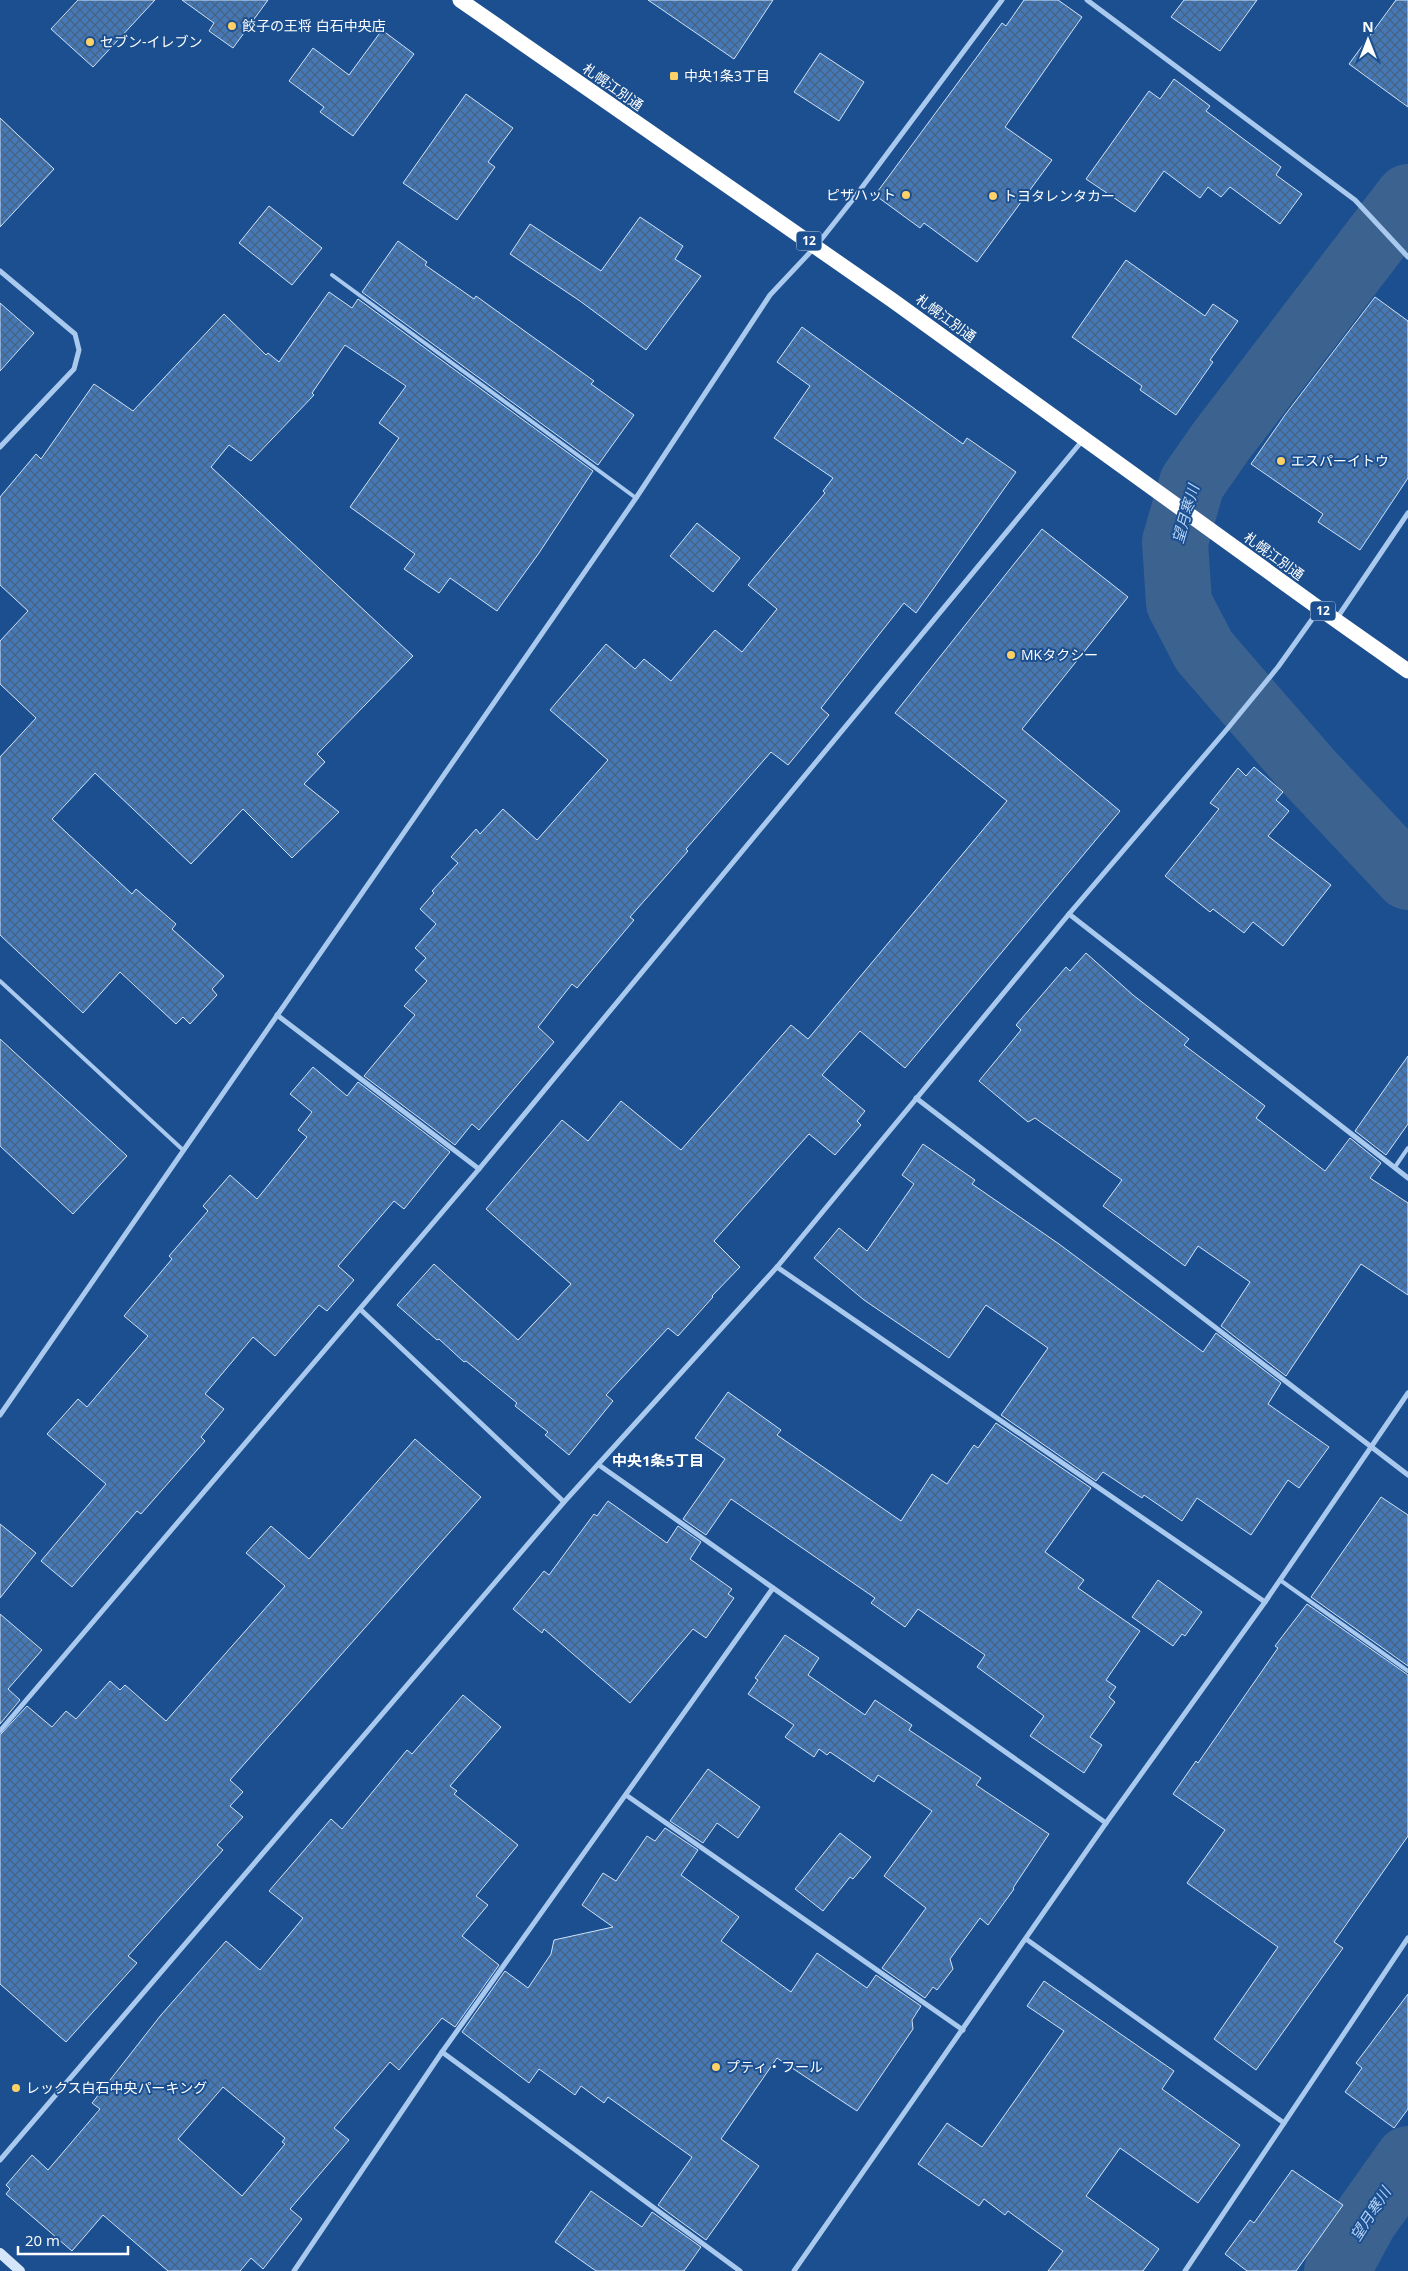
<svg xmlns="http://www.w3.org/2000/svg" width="1408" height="2271" font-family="'Open Sans','Noto Sans JP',sans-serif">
	<defs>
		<pattern id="building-cross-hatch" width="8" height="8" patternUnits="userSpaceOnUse" patternTransform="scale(1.25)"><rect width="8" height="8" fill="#4478b7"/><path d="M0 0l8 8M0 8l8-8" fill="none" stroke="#486282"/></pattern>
	</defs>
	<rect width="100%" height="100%" fill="#1b4f8f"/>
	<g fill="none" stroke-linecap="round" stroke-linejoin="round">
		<!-- river -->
		<g stroke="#3c6290" stroke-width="66">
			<path d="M1408 197 1222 440 1192 483 1175 542 1179 603 1204 651 1310 773 1408 877"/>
			<path d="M1337 2271 1364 2221 1408 2159"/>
		</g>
	</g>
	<!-- building -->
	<g fill="url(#building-cross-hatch)" stroke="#cfe3fa" fill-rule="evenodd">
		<path d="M78 0H155L93 67 51 29Z"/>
		<path d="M182 0H268L233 48 209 31 214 23Z"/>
		<path d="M648 0H773L734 59Z"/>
		<path d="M1024 0H1058L1082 17 1005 127 1052 160 977 262 924 223 920 228 875 195 1002 23 1006 26Z"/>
		<path d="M1184 0H1257L1220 51 1171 17Z"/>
		<path d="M1396 0H1408V107L1349 64Z"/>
		<path d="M382 30 414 54 353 136 320 112 324 107 289 81 313 48 349 75Z"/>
		<path d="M820 53 864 82 839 121 794 92Z"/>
		<path d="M1174 79 1210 106 1206 111 1281 167 1276 175 1302 194 1280 224 1230 187 1221 197 1208 187 1200 198 1164 171 1135 212 1086 179 1149 91 1160 99Z"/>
		<path d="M466 94 513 128 488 162 495 167 457 220 403 183Z"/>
		<path d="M0 118 54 169 0 227Z"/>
		<path d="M269 206 322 248 292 285 239 243Z"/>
		<path d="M640 217 683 246 675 259 701 276 646 350 580 301 510 254 530 224 601 271Z"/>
		<path d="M398 241 427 262 425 265 474 299 476 296 594 381 591 384 634 415 598 465 362 292Z"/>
		<path d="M1126 260 1205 316 1213 304 1238 321 1210 360 1213 362 1176 415 1140 390 1142 386 1072 337Z"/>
		<path d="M329 292 352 308 358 299 593 471 539 553 497 611 450 578 439 593 404 569 415 554 350 507 399 438 379 423 406 386 345 345 312 393 314 395 251 461 229 445 211 467 413 656 317 754 325 762 304 784 339 812 292 858 243 809 191 864 95 773 52 819 132 894 136 889 176 924 172 929 224 976 212 989 217 995 190 1024 183 1017 176 1024 120 972 83 1013 0 935V757L36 718 0 684V641L28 611 0 585V497L36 454 41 459 94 384 133 411 224 314 266 355 268 353 279 362Z"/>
		<path d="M1375 297 1408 321V478L1360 550 1318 522 1323 514 1251 464 1285 415Z"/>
		<path d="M0 303 34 333 0 371Z"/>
		<path d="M802 327 963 444 967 438 1016 472 916 613 904 603 821 708 829 715 788 765 771 752 686 849 688 851 630 917 634 920 577 988 572 984 538 1027 554 1042 479 1130 472 1124 455 1145 364 1076 415 1015 404 1006 427 981 415 970 426 958 415 948 436 924 420 909 434 893 432 891 458 863 451 857 476 829 480 834 503 809 537 840 608 760 550 710 606 644 635 669 644 659 671 681 715 630 742 652 777 609 748 585 825 493 823 491 833 478 774 438 810 386 777 362Z"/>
		<path d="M697 523 740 558 713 592 670 556Z"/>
		<path d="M1042 529 1128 597 1022 729 1120 811 905 1068 860 1031 822 1075 865 1111 857 1121 861 1125 835 1155 809 1134 714 1241 740 1267 712 1296 713 1297 678 1336 668 1328 606 1395 613 1401 569 1455 545 1435 548 1432 515 1406 517 1403 466 1361 464 1362 439 1339 437 1340 397 1305 434 1264 518 1340 571 1284 486 1209 562 1120 588 1141 621 1101 681 1150 791 1025 808 1039 1007 801 895 713Z"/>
		<path d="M1254 767 1283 792 1276 800 1289 811 1268 836 1331 885 1283 946 1253 922 1244 933 1213 909 1210 912 1165 876 1219 809 1210 803 1238 768 1246 776Z"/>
		<path d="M1086 953 1133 995 1189 1039 1184 1045 1265 1106 1256 1118 1325 1171 1350 1138 1381 1163 1370 1178 1408 1203V1295L1361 1264 1286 1376 1221 1326 1250 1282 1198 1246 1185 1266 1103 1206 1122 1180 1035 1118 1028 1122 979 1081 1021 1030 1016 1025 1066 967 1070 971Z"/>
		<path d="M0 1039 127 1156 73 1214 0 1146Z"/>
		<path d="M1408 1056V1124L1386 1155 1355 1131Z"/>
		<path d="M313 1067 347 1096 358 1082 450 1152 404 1209 394 1201 338 1266 354 1280 327 1311 319 1305 275 1356 253 1337 205 1394 224 1409 201 1437 205 1441 141 1514 137 1511 72 1587 41 1561 106 1484 47 1434 78 1399 87 1407 148 1336 124 1316 172 1259 169 1256 208 1211 203 1206 230 1175 257 1199 307 1137 298 1130 312 1112 290 1094Z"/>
		<path d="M923 1144 975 1180 972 1184 1059 1244 1203 1352 1216 1333 1281 1383 1268 1404 1329 1447 1299 1488 1288 1480 1251 1535 1197 1498 1182 1521 1144 1495 1142 1498 1103 1472 1096 1481 1001 1415 1048 1348 986 1305 949 1358 864 1300 814 1258 839 1228 867 1251 914 1184 902 1175Z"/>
		<path d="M728 1392 781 1430 777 1435 901 1521 932 1474 947 1484 974 1445 978 1448 996 1423 1091 1488 1045 1552 1084 1580 1078 1588 1140 1631 1106 1680 1116 1687 1109 1697 1115 1702 1090 1737 1102 1745 1084 1773 1030 1736 1044 1716 977 1667 985 1655 918 1609 905 1627 871 1603 875 1598 731 1499 706 1535 683 1519 725 1459 695 1438Z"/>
		<path d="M415 1439 481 1497 230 1780 243 1792 230 1806 243 1817 217 1845 223 1850 128 1956 137 1963 66 2042 0 1984V1735L27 1706 52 1727 66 1711 76 1719 110 1681 120 1690 125 1685 166 1721 285 1586 246 1553 271 1526 309 1559Z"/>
		<path d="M1381 1497 1408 1515V1666L1311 1597Z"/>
		<path d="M608 1501 667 1543 678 1526 701 1542 690 1559 732 1589 728 1594 734 1598 706 1638 693 1629 630 1703 544 1629 542 1633 513 1609 544 1571 549 1575 594 1514 597 1516Z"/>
		<path d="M0 1524 36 1553 0 1598Z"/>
		<path d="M1158 1580 1202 1612 1185 1636 1182 1634 1173 1646 1132 1617Z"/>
		<path d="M1307 1604 1408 1675V1836L1334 1942 1343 1948 1256 2070 1214 2039 1278 1947 1187 1883 1225 1830 1173 1794 1196 1761 1198 1763 1278 1648 1275 1646Z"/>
		<path d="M0 1614 42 1650 8 1689 20 1700 0 1724Z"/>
		<path d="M785 1635 819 1658 808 1675 865 1715 875 1700 912 1725 909 1730 981 1778 976 1785 1049 1834 1013 1888 1014 1889 988 1925 980 1918 950 1959 953 1969 937 1990 933 1987 925 1998 882 1968 926 1908 884 1876 932 1811 878 1775 874 1782 830 1752 827 1755 819 1749 814 1757 785 1737 794 1725 748 1694 758 1680 755 1678Z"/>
		<path d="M463 1695 501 1727 450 1786 457 1791 454 1794 518 1845 476 1896 488 1905 462 1936 499 1965 455 2027 442 2018 399 2070 390 2062 334 2128 349 2140 290 2209 302 2219 263 2269 251 2258 240 2271H168L103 2215 72 2251 6 2194 10 2189 6 2185 32 2155 48 2170 100 2109 92 2103 161 2015 226 1941 260 1970 303 1918 269 1891 331 1819 342 1829 407 1750 412 1754ZM223 2087 285 2138 282 2142 285 2144 242 2196 178 2139Z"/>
		<path d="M708 1769 760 1807 738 1838 717 1823 703 1843 670 1821Z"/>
		<path d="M665 1828 698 1850 681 1875 739 1917 721 1941 791 1992 817 1953 867 1988 876 1975 921 2006 912 2020 913 2029 857 2111 777 2058 721 2139 759 2166 706 2240 658 2205 692 2157 608 2097 604 2103 581 2086 575 2095 539 2069 529 2083 462 2032 505 1971 528 1988 551 1954 554 1940 613 1927 582 1905 603 1873 616 1881 647 1836 655 1841Z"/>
		<path d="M840 1833 871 1857 853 1879 850 1877 823 1911 795 1889Z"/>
		<path d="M1044 1981 1174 2071 1162 2089 1240 2145 1198 2203 1120 2148 1086 2196 1159 2249 1143 2271H1048L1063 2251 1008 2211 1005 2215 984 2199 979 2206 918 2164 947 2123 982 2147 1064 2031 1027 2006Z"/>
		<path d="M1408 1994V2109L1394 2128 1345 2092 1362 2068 1356 2063Z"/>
		<path d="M1292 2170 1343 2205 1296 2271H1247L1225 2254 1250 2220 1254 2223Z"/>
		<path d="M591 2191 642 2227 652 2212 701 2247 684 2271H596L555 2242Z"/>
	</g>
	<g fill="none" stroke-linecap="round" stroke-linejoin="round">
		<!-- lane -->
		<g stroke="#a9c9ee" stroke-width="4">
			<path d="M332 275 636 498"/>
			<path d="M0 981 183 1150"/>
			<path d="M1395 1167 1408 1148"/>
			<path d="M1280 1580 1408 1671"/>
		</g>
		<!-- street -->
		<g stroke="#a9c9ee" stroke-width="5">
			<path d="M1087 0 1355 200 1408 257"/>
			<path d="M0 271 75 334 79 350 74 369 0 447"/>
			<path d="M1337 618 1408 513"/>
			<path d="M1069 914 1408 1178"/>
			<path d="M277 1015 479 1169"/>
			<path d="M916 1098 1408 1475"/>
			<path d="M777 1267 1265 1602"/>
			<path d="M360 1309 564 1502"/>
			<path d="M0 1415 636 498 770 295 816 246 854 198 1002 0"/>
			<path d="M599 1465 1106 1823"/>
			<path d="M0 1731 479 1169 1082 441"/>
			<path d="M626 1795 963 2030"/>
			<path d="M1026 1939 1284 2123"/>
			<path d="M442 2052 740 2271"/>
			<path d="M0 2160 564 1502 777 1267 1069 914 1228 728 1278 667 1318 611"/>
			<path d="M294 2271 442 2052 773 1588"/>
			<path d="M794 2271 1106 1823 1265 1602 1408 1393"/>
			<path d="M1185 2271 1408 1938"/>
		</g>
		<!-- secondary -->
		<path stroke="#d6e6fa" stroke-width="10" d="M0 2253 20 2271"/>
		<!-- highway -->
		<path stroke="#fff" stroke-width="15" d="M460 0 892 300 1320 609 1408 671"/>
	</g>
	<!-- markers -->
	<g fill="#ffd166" stroke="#1b4f8f" stroke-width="2">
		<circle cx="232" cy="26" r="5"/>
		<circle cx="90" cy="42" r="5"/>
		<rect x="669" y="71" width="10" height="10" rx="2.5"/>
		<circle cx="906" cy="195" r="5"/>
		<circle cx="993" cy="196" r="5"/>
		<circle cx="1281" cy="461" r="5"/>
		<circle cx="1011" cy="655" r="5"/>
		<circle cx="716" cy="2067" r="5"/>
		<circle cx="16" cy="2088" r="5"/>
	</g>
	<g text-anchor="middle" stroke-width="4" stroke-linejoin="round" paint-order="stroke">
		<!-- shield labels -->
		<g fill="#1b4f8f" stroke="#bbcadd" stroke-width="1">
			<rect x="796.5" y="231.5" width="25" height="19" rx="4"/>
			<rect x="1310.5" y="601.5" width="25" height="19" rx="4"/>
		</g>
		<g font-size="12" font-weight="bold" fill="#fff">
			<text x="809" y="245">12</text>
			<text x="1323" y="615">12</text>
		</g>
		<!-- poi labels -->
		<g font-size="14" fill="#fff" stroke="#1b4f8f" text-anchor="start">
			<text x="242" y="31">餃子の王将 白石中央店</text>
			<text x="100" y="47">セブン-イレブン</text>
			<text x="684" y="81">中央1条3丁目</text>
			<text x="896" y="200" text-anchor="end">ピザハット</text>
			<text x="1003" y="201">トヨタレンタカー</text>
			<text x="1291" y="466">エスパーイトウ</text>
			<text x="1021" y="660">MKタクシー</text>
			<text x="726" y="2072">プティ・フール</text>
			<text x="26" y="2093">レックス白石中央パーキング</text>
		</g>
		<!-- street labels -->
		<g font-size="14" fill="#fff" stroke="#1b4f8f">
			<text transform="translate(613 87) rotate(35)" y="5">札幌江別通</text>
			<text transform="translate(946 318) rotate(36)" y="5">札幌江別通</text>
			<text transform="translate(1274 556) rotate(36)" y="5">札幌江別通</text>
		</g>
		<!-- water labels -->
		<g font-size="15" font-style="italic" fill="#b5d3f5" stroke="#1b4f8f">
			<text transform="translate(1186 514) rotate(-74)" y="5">望月寒川</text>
			<text transform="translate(1371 2214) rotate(-57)" y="5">望月寒川</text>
		</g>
		<!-- neighbourhood labels -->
		<g font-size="15" font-weight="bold" fill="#fff" stroke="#1b4f8f">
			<text x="658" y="1466">中央1条5丁目</text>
		</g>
	</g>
	<!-- north arrow -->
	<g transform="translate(1368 40)" stroke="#1b4f8f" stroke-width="4" paint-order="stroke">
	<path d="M0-4L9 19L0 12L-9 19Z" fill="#ffffff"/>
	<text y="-8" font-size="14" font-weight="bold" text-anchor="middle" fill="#ffffff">N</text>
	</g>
	<!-- scale -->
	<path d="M18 2246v8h110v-8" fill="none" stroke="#ffffff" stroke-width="2.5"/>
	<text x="25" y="2246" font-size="15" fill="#ffffff" stroke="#1b4f8f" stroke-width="4" paint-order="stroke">20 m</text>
</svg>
